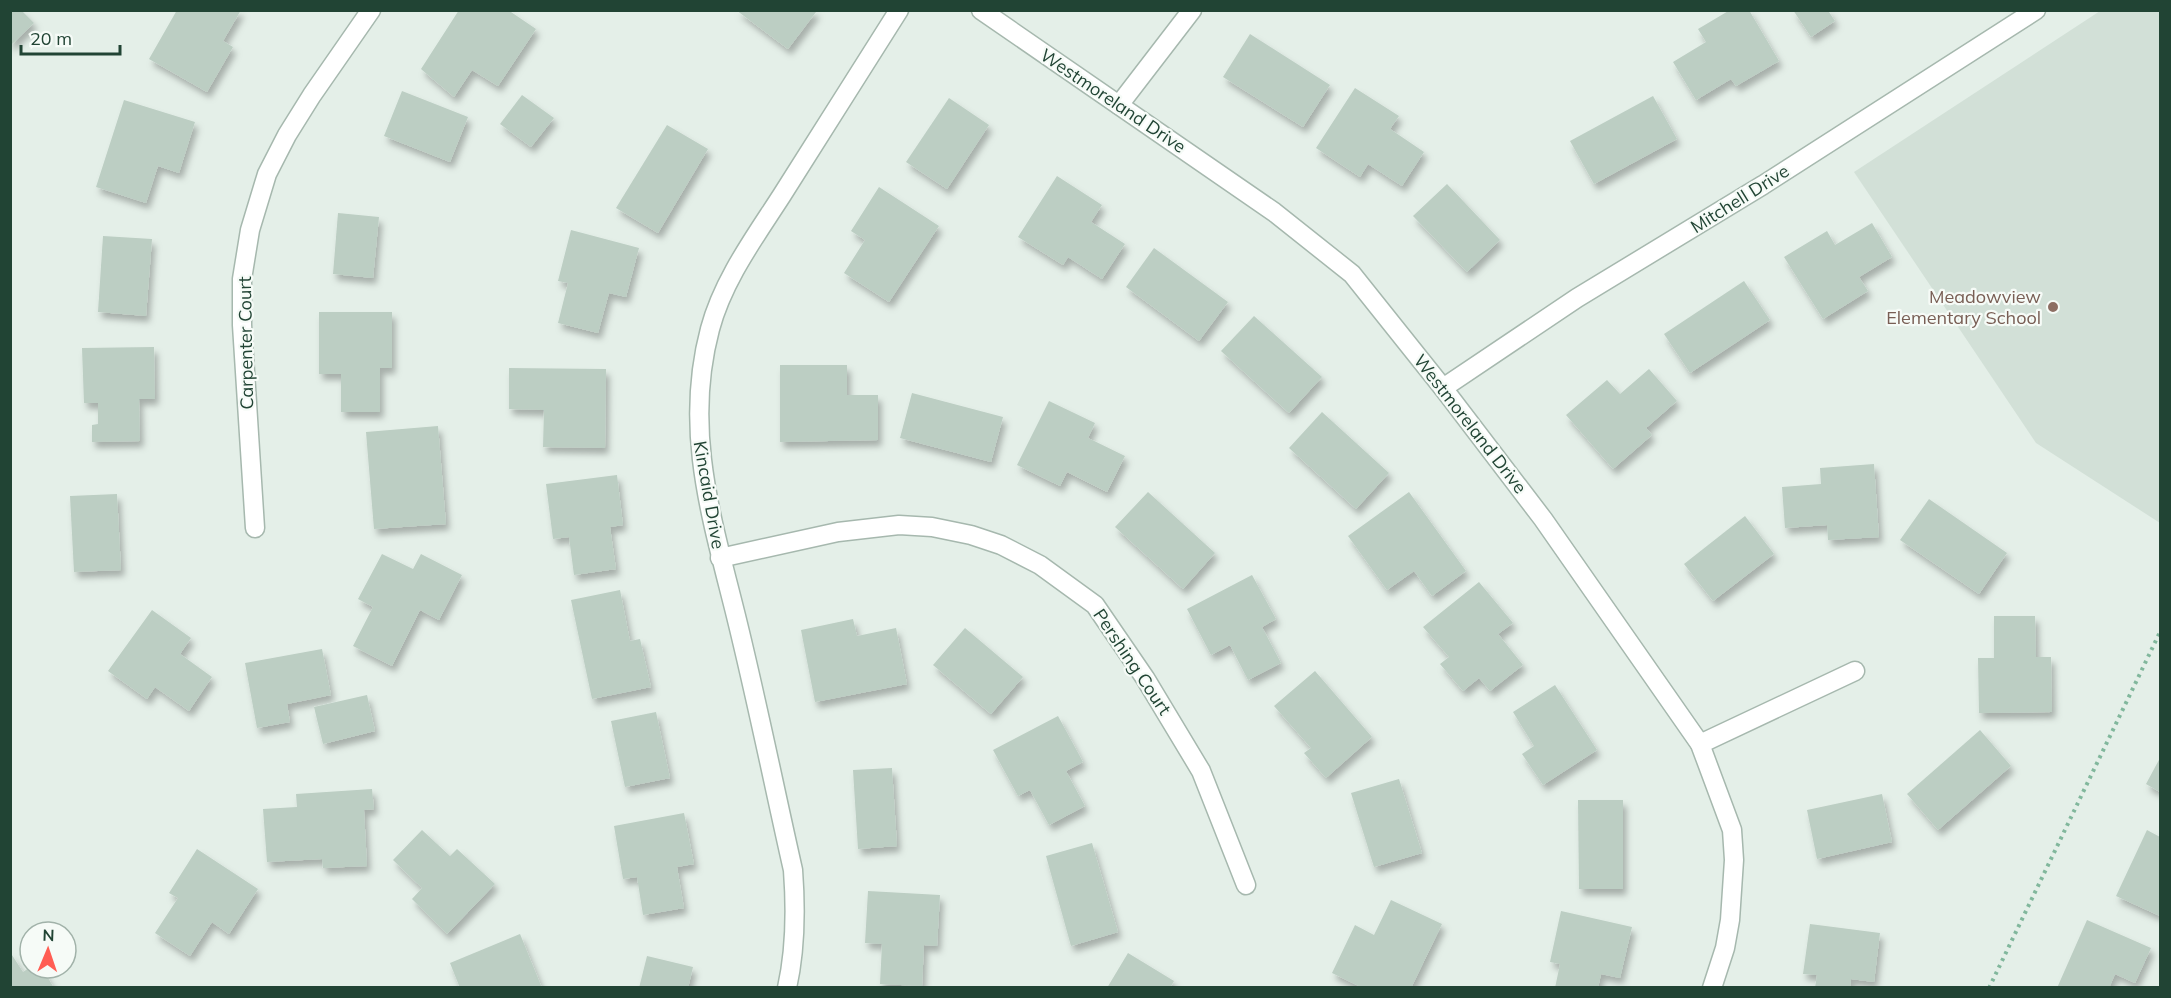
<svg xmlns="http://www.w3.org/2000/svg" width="2171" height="998" font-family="Mulish,sans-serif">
	<defs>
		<filter id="shadow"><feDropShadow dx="3.5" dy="6" stdDeviation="3" flood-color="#0004"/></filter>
	</defs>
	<rect width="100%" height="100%" fill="#e4efe8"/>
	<!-- built -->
	<path fill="#d2e0d7" d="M2100 11H2160V523L2036 443 1854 172Z"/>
	<!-- building -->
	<g fill="#bccec3" filter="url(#shadow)">
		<path d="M10 10H21L34 23 10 46Z"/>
		<path d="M177 10H241L223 41 233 47 207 92 149 59Z"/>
		<path d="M459 10H508L536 29 498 86 472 70 454 97 421 69Z"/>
		<path d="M736 10H815L816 12 788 49Z"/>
		<path d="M1730 10H1749L1779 61 1736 86 1731 79 1696 100 1673 62 1706 42 1698 29Z"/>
		<path d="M1793 10H1831L1829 12 1835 21 1811 37Z"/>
		<path d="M1250 34 1330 85 1303 127 1223 77Z"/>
		<path d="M1355 88 1399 116 1390 129 1424 152 1402 186 1368 164 1360 177 1316 148Z"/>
		<path d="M402 91 468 117 450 162 384 136Z"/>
		<path d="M522 95 554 118 531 147 500 124Z"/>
		<path d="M1653 96 1677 139 1594 184 1570 141Z"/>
		<path d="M949 98 989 125 947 189 906 162Z"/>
		<path d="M124 100 195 122 179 173 158 166 146 203 96 187Z"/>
		<path d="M667 125 708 149 658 233 616 208Z"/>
		<path d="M1057 176 1102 205 1091 222 1125 244 1102 279 1068 257 1063 265 1018 237Z"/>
		<path d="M1447 184 1500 240 1467 272 1413 216Z"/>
		<path d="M879 187 939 226 889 302 844 273 865 240 851 231Z"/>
		<path d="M338 213 379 217 373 278 333 274Z"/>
		<path d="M1872 223 1892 257 1859 277 1868 291 1823 319 1784 257 1827 231 1835 245Z"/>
		<path d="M571 230 639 248 626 297 609 293 598 333 558 323 568 283 558 281Z"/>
		<path d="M103 236 152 239 146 316 98 312Z"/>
		<path d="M1154 248 1228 302 1199 341 1126 287Z"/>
		<path d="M1744 281 1770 320 1690 373 1664 334Z"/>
		<path d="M319 312H392V368H380V412H341V374H319Z"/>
		<path d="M1254 316 1322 377 1289 413 1221 351Z"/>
		<path d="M154 347 155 399H139L140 441 92 442V425L98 424V403H84L82 348Z"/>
		<path d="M780 365H847V395H878V440L780 442Z"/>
		<path d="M509 368 606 369 605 448 543 447 544 410 509 409Z"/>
		<path d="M1649 369 1677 401 1646 428 1652 435 1613 469 1566 415 1607 380 1620 394Z"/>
		<path d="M912 393 1003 417 991 462 900 438Z"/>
		<path d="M1049 401 1095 423 1088 438 1125 456 1107 492 1067 472 1060 486 1017 465Z"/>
		<path d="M1322 412 1389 473 1356 509 1289 448Z"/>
		<path d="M438 426 446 524 374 529 366 432Z"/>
		<path d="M1874 464 1879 537 1828 540 1827 525 1785 528 1782 487 1821 484 1820 468Z"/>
		<path d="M617 475 623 525 610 527 616 569 574 575 569 537 553 539 546 484Z"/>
		<path d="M1148 492 1215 553 1183 589 1115 527Z"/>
		<path d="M1409 492 1466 571 1432 596 1414 571 1387 590 1348 536Z"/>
		<path d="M117 494 121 570 74 572 70 496Z"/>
		<path d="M1929 499 2007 553 1979 594 1900 540Z"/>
		<path d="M1745 516 1774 554 1713 601 1684 564Z"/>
		<path d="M382 554 413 569 421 554 462 575 439 620 420 610 392 666 353 646 373 607 358 599Z"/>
		<path d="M1252 575 1276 619 1262 627 1281 663 1248 680 1230 645 1211 655 1187 609Z"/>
		<path d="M1479 582 1513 623 1498 634 1523 665 1490 691 1479 678 1463 691 1440 664 1449 657 1423 627Z"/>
		<path d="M620 590 630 641 640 639 651 687 592 699 571 600Z"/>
		<path d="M152 610 191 638 180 654 212 677 189 711 155 687 147 699 108 671Z"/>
		<path d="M1994 616H2035L2036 657H2051L2052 712 1979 713 1978 658H1994Z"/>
		<path d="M853 619 857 636 896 628 907 684 815 702 801 630Z"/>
		<path d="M965 628 1023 677 991 714 933 665Z"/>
		<path d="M322 649 331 695 287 704 290 722 257 728 245 663Z"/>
		<path d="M1315 671 1372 737 1326 778 1304 753 1311 748 1274 706Z"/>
		<path d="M1555 685 1597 750 1543 785 1522 754 1534 746 1513 712Z"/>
		<path d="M367 695 375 731 323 744 314 707Z"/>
		<path d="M656 712 670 778 625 787 611 721Z"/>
		<path d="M1058 716 1083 762 1066 771 1085 806 1049 825 1030 790 1018 796 993 750Z"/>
		<path d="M1980 730 2011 766 1938 830 1907 794Z"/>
		<path d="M2160 758V792L2146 784Z"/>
		<path d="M892 768 897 846 858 849 853 770Z"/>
		<path d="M1399 779 1422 853 1374 867 1351 793Z"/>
		<path d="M372 789 374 809 364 810 367 866 323 868 322 859 267 862 263 809 297 807 296 794Z"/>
		<path d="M1882 794 1892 842 1817 859 1807 810Z"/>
		<path d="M1578 800H1623V889H1579Z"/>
		<path d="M684 813 694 864 677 867 684 908 643 915 637 877 623 879 614 826Z"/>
		<path d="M422 830 450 856 457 849 495 884 447 934 412 899 422 888 393 860Z"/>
		<path d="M2147 830 2160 837V916L2116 896Z"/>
		<path d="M1092 843 1118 932 1071 946 1046 856Z"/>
		<path d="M197 849 258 889 229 934 212 922 190 956 155 933 178 898 169 893Z"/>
		<path d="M868 891 940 895 937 946 924 945 922 986 880 984 882 944 865 943Z"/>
		<path d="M1391 900 1442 924 1411 988H1363L1332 973 1355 925 1374 935Z"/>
		<path d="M1561 911 1632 927 1620 978 1601 974 1598 988H1555L1560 964 1550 962Z"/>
		<path d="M2087 920 2151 948 2135 983 2115 974 2109 988H2057Z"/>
		<path d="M1810 924 1880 933 1874 982 1851 979 1850 988H1815L1817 975 1803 974Z"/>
		<path d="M520 934 542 988H460L450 963Z"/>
		<path d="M10 952 23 972 29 968H42L54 988H10Z"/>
		<path d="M1128 953 1174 981 1170 988H1107Z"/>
		<path d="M647 956 693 967 688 988H639Z"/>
	</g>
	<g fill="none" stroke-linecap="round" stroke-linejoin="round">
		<defs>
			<g id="street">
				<path d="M981 10 1274 212 1352 274 1443 388 1543 519 1700 744 1732 830 1734 860 1730 920 1725 948 1712 988"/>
				<path d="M1119 105 1192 10"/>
				<path d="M1443 388 1577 298 1763 185 2036 10"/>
				<path d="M255 528 242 325V279L250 230 267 174 287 135 312 95 371 10"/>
				<path d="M720 558 838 532 899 525 932 527 971 535 1001 545 1040 565 1095 605 1145 678 1201 771 1246 885"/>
				<path d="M1700 744 1855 671"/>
				<path d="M787 988C796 948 796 910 793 870 774 786 757 701 736 616 712 519 683 430 710 329 723 280 755 237 782 195 821 133 860 72 899 10"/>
			</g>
		</defs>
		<!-- street casing -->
		<use href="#street" stroke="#a6b8ae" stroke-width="21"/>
		<!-- path -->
		<path stroke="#81b79c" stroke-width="4" stroke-dasharray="3 4.5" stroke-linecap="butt" d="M1989 988 2160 632"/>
		<!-- street -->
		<use href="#street" stroke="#fff" stroke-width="18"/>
	</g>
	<!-- markers -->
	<circle fill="#8d6e63" stroke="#f6fbf7" stroke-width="2" cx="2053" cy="307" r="6"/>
	<g text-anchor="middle" stroke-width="4.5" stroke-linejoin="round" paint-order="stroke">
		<!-- street labels -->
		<g font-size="18" fill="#214434" stroke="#f6fbf7">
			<text transform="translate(1113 101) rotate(34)" y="6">Westmoreland Drive</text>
			<text transform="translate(1740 199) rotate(-32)" y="6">Mitchell Drive</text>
			<text transform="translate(246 343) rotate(-91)" y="6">Carpenter Court</text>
			<text transform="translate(1470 424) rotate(52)" y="6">Westmoreland Drive</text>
			<text transform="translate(709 495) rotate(80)" y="6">Kincaid Drive</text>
			<text transform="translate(1132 662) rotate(56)" y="6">Pershing Court</text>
		</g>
		<!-- education labels -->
		<g font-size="18" fill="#785e54" stroke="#f6fbf7" text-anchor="end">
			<text x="2041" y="303">Meadowview<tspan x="2041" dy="21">Elementary School</tspan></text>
		</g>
	</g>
	<!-- border -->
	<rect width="2171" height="998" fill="none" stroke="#214434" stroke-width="24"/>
	<!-- north arrow -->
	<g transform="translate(48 950) rotate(2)"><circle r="28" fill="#f6fbf7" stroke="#a1b2a9" stroke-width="1.5"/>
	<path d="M0-4.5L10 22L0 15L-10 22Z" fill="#ff5d53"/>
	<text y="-9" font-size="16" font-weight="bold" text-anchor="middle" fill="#214434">N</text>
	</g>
	<!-- scale -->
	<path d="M21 45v9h99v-9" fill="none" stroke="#214434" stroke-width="3"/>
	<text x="30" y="45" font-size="18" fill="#214434" stroke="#f6fbf7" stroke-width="4.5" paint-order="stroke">20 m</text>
</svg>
